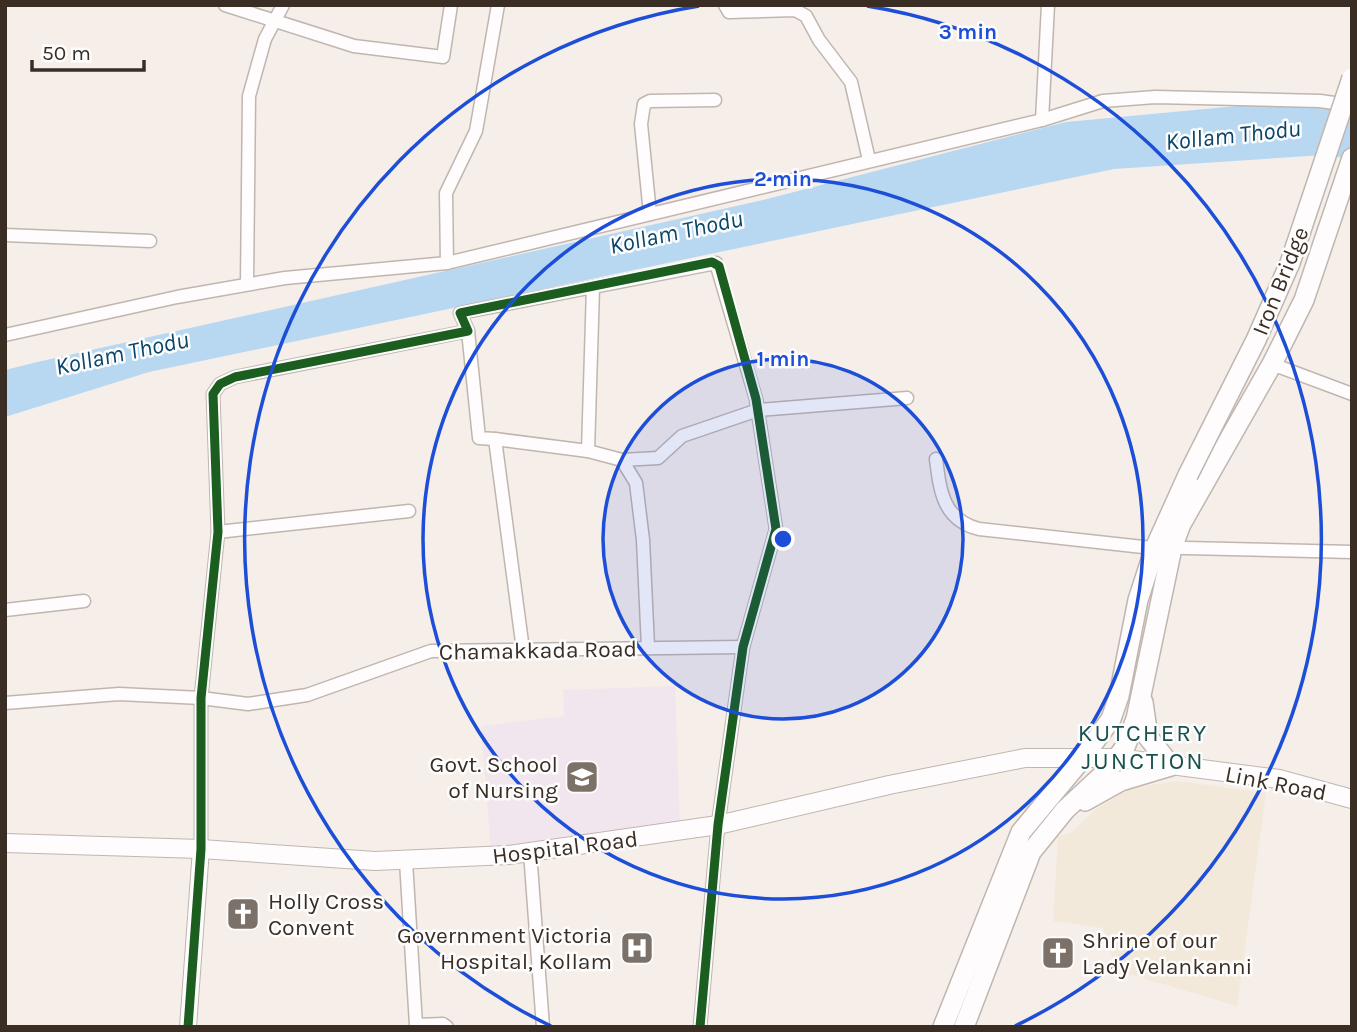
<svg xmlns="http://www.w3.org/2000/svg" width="1357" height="1032" font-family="Karla,sans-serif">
	<rect width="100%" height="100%" fill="#f6eee9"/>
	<!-- industrial -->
	<path fill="#f2e9db" d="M1177 781 1266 793 1237 1006 1116 970 1103 928 1053 921 1058 837 1072 832 1096 809 1131 788Z"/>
	<!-- education -->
	<path fill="#f2e6ee" d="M675 686 680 828 491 851 481 726 564 716 563 690Z"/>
	<!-- water -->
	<path fill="#b8d8f2" d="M1312 99 1352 106V159L1324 155 1114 169 149 372 5 417V370L33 363 763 200 1066 122Z"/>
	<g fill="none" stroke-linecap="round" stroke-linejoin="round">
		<defs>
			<g id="minor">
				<path d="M225 5 354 46 443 57 451 5"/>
				<path d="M725 5 729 12 795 10 806 16 819 40 851 82 869 160"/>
				<path d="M1042 120 1103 101 1155 97 1320 101 1348 105"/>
				<path d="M650 214 641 124 644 104 650 101 715 100"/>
				<path d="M5 235 150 241"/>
				<path d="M447 263 446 193 476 131 498 5"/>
				<path d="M247 284 249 96 265 39 283 5"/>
				<path d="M468 331 479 438 495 439 523 650"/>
				<path d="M5 335 177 297 285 278 447 263 1042 120 1048 5"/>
				<path d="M1272 364 1352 394"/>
				<path d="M495 439 588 451 622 460 658 458 682 436 758 410 907 398"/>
				<path d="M588 451 593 288"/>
				<path d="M936 459C940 491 943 520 979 529L1143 547 1352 552"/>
				<path d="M622 460 636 483 643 540 648 647"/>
				<path d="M218 532 409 511"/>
				<path d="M5 610 84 601"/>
				<path d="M5 703 119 694 201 698 248 704 307 695 431 651 743 647"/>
				<path d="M201 849V698L218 532 213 394 220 384 235 377 468 331 460 313 716 263 756 399 776 529 743 647 718 825 700 1027"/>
				<path d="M530 852 543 1027"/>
				<path d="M406 861 416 1025 443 1024 447 1027"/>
			</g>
			<path id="tertiary" d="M188 1027 201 849"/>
			<path id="secondary" d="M5 843 201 849 375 861 508 855 718 825 889 785 1025 758H1117L1279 779 1352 799"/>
			<g id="primary">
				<path d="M1085 801 1121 781 1171 766 1148 737 1143 702"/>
				<path d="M943 1027 1021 832 1081 760 1111 719 1119 696 1138 600 1155 548 1188 475"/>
				<path d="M964 1027 1031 852 1065 810 1109 769 1125 747 1136 719 1172 548 1181 524 1272 364 1304 300 1352 158"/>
			</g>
		</defs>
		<!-- minor casing -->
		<use href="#minor" stroke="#c0b6b0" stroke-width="15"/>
		<!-- tertiary casing -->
		<use href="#tertiary" stroke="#c0b6b0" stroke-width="18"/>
		<!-- secondary casing -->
		<use href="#secondary" stroke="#c0b6b0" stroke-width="20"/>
		<!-- primary casing -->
		<use href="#primary" stroke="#c0b6b0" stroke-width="22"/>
		<!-- minor -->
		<use href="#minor" stroke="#fefcfc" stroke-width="12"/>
		<!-- tertiary -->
		<use href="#tertiary" stroke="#fefcfc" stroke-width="16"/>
		<!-- secondary -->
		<use href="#secondary" stroke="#fefcfc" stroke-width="18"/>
		<!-- primary -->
		<use href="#primary" stroke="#fefcfc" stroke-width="19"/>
		<defs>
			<path id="primary-bridge" d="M1188 475 1256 340 1290 263 1352 78"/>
		</defs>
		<!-- primary-bridge casing -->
		<use href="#primary-bridge" stroke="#c0b6b0" stroke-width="22" stroke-linecap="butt"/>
		<!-- primary-bridge -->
		<use href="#primary-bridge" stroke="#fefcfc" stroke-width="19"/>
		<defs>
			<path id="cycleway" d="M188 1027 201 849V698L218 532 213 394 220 384 235 377 468 331 460 313 712 262 719 266 756 399 776 529 743 647 718 825 700 1027"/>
		</defs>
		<!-- cycleway casing -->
		<use href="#cycleway" stroke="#fdfdfd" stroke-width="13"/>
		<!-- cycleway -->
		<use href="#cycleway" stroke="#1b5e20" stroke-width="9"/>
	</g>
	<!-- distance rings -->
	<circle cx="783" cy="539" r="180" fill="#1d4ed8" fill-opacity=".12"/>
	<g fill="none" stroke="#1d4ed8" stroke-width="3.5">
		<circle cx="783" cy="539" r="180"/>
		<circle cx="783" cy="539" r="360"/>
		<path d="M551 1026A540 540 0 0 1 699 6M867 6A540 540 0 0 1 1015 1026"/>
	</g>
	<!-- icons -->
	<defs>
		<symbol id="university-square" viewBox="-11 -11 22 22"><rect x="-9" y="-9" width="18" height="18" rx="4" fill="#7c7169" stroke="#fdfdfd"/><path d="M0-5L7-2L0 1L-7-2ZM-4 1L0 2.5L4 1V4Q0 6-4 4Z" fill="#fff"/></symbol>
		<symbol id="church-square" viewBox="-11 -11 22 22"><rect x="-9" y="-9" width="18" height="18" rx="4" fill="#7c7169" stroke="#fdfdfd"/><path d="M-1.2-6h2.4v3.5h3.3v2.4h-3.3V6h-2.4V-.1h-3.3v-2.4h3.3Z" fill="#fff"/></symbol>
		<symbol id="hospital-square" viewBox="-11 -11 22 22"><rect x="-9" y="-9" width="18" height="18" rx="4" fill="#7c7169" stroke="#fdfdfd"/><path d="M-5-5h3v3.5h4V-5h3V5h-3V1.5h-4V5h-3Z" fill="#fff"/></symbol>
	</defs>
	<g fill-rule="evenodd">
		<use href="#university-square" x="563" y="758" width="38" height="38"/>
		<use href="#church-square" x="224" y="895" width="38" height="38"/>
		<use href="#hospital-square" x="618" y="929" width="38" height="38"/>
		<use href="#church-square" x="1039" y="934" width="38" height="38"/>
	</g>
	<g text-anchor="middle" stroke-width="5" stroke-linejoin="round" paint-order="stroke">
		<!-- street labels -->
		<g font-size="23" fill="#3a2d24" stroke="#fdfdfd">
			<text transform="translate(1280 281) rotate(-68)" y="8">Iron Bridge</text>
			<text transform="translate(538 650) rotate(-1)" y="8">Chamakkada Road</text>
			<text transform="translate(1276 783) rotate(11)" y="8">Link Road</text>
			<text transform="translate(565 847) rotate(-7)" y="8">Hospital Road</text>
		</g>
		<!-- poi labels -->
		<g font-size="23" fill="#3a2d24" stroke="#fdfdfd" text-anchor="end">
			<text x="558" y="772">Govt. School<tspan x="558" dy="26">of Nursing</tspan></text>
			<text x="268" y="909" text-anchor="start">Holly Cross<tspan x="268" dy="26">Convent</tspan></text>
			<text x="612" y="943">Government Victoria<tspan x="612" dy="26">Hospital, Kollam</tspan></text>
			<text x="1082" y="948" text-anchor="start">Shrine of our<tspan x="1082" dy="26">Lady Velankanni</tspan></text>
		</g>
		<!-- water labels -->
		<g font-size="24" font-style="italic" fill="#0a456a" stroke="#fdfdfd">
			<text transform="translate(1233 135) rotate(-6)" y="8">Kollam Thodu</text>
			<text transform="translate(676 232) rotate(-12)" y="8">Kollam Thodu</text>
			<text transform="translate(122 353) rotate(-12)" y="8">Kollam Thodu</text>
		</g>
		<!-- neighbourhood labels -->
		<g font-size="24" letter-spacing="2" fill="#17524d" stroke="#fdfdfd">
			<text x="1143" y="741">KUTCHERY<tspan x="1143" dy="28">JUNCTION</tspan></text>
		</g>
	</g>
	<circle cx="783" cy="539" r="10" fill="#1d4ed8" stroke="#fdfdfd" stroke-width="3.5"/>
	<g font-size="21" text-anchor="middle" font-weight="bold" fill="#1d4ed8" stroke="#fdfdfd" stroke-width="5" stroke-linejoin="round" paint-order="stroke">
		<text x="968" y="39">3 min</text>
		<text x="783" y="186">2 min</text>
		<text x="783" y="366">1 min</text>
	</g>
	<!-- border -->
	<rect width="1357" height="1032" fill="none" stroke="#3a2d24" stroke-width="14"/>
	<!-- scale -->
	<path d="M32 60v10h112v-10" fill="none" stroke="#3a2d24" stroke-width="3.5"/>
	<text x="42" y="60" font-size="21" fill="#3a2d24" stroke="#fdfdfd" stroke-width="5" paint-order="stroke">50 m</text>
</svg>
